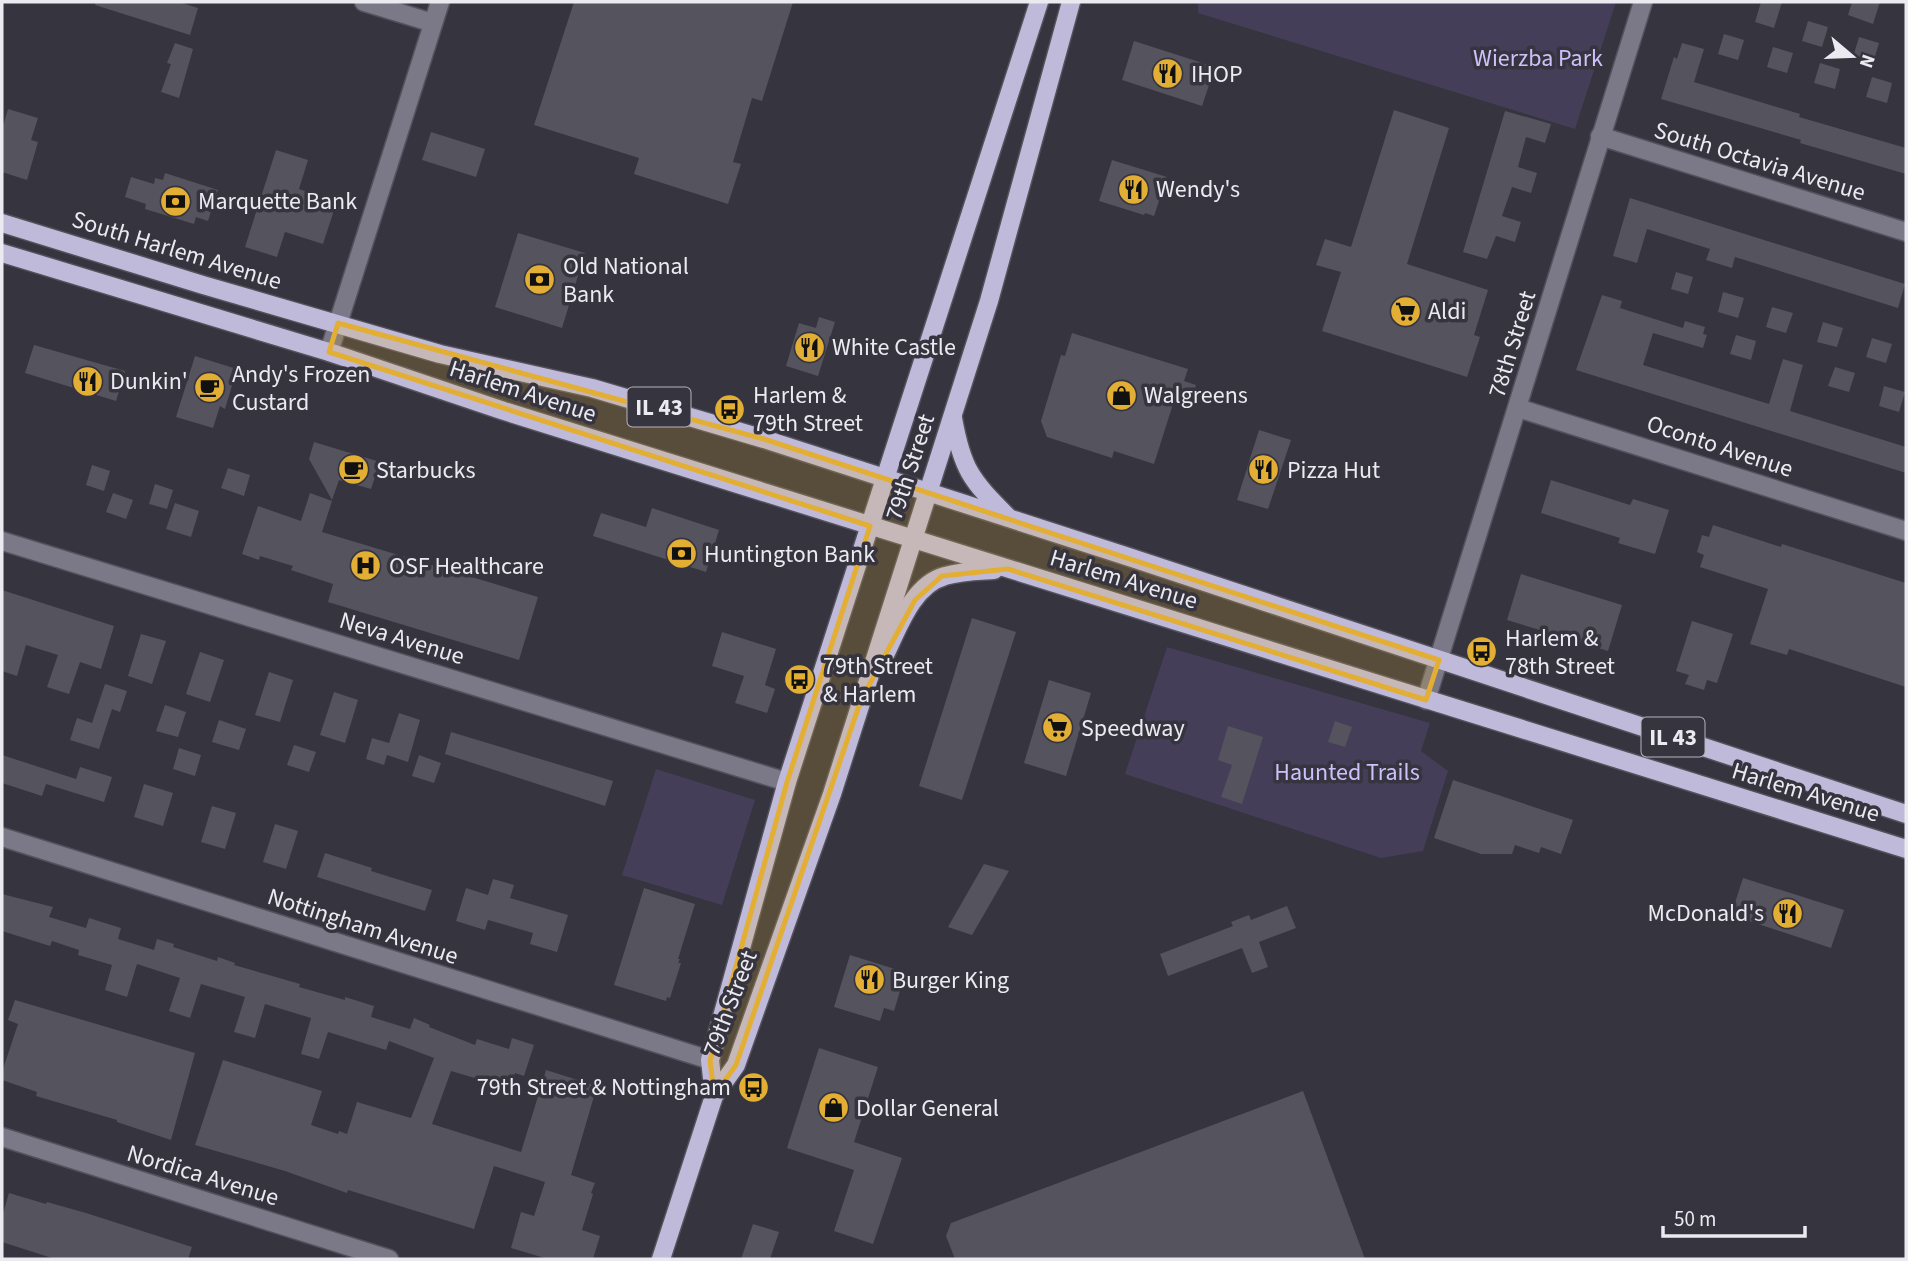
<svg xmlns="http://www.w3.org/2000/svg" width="1908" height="1261" font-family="'Source Sans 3',sans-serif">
	<rect width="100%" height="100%" fill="#36343e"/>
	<!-- green -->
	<g fill="#443e58">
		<path d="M1198 2H1616L1575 129 1198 13Z"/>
		<path d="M1167 647 1430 723 1421 751 1448 771 1423 851 1381 858 1125 774Z"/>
		<path d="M656 769 755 800 722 905 622 875Z"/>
	</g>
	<!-- building -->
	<g fill="#55535e">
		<path d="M96 2H179L198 8 190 35 95 5Z"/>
		<path d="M574 2H793L762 101 752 98 733 162 741 164 728 204 634 174 639 158 534 125Z"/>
		<path d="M1761 2H1782L1774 28 1755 22Z"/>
		<path d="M1852 2H1880L1873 24 1848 15Z"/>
		<path d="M1808 21 1828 27 1822 47 1802 41Z"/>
		<path d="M1724 34 1744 40 1738 60 1718 54Z"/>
		<path d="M1859 37 1879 43 1873 63 1853 57Z"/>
		<path d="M1134 41 1215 67 1202 106 1122 80Z"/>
		<path d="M175 43 193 49 179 98 161 92 171 64 167 63Z"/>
		<path d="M1682 43 1704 49 1694 82 1800 114 1799 117 1906 148V174L1800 143 1801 140 1661 99 1674 57 1677 59Z"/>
		<path d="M1773 47 1793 53 1787 73 1767 67Z"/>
		<path d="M1820 63 1840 69 1835 89 1814 83Z"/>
		<path d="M1872 77 1892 83 1887 103 1866 97Z"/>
		<path d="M8 109 38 118 31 140 38 142 27 180 2 172V129Z"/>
		<path d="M1394 110 1449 128 1407 264 1488 290 1474 335 1480 337 1467 377 1322 331 1341 272 1316 265 1325 239 1351 247Z"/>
		<path d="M1505 111 1551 124 1545 143 1526 137 1518 167 1537 173 1531 193 1512 187 1502 216 1521 222 1515 242 1496 236 1487 259 1463 252Z"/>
		<path d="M431 132 485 149 476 177 422 160Z"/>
		<path d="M276 150 308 160 299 189 337 201 323 244 285 232 277 257 245 247Z"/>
		<path d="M1112 160 1167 177 1154 216 1145 213 1144 215 1099 201Z"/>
		<path d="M165 173 218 190 208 221 196 217 194 224 145 209 146 204 125 197 131 177 154 184 155 178 163 180Z"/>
		<path d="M1630 198 1905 284 1898 308 1735 257 1732 268 1706 260 1710 249 1647 229 1637 263 1613 256Z"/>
		<path d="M518 233 585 253 562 328 495 307Z"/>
		<path d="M1676 272 1693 277 1688 294 1671 289Z"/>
		<path d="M1723 292 1744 298 1738 318 1718 312Z"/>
		<path d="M1602 295 1622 301 1620 308 1683 328 1685 321 1705 327 1703 334 1707 335 1703 348 1653 333 1643 365 1769 404 1783 359 1803 365 1790 411 1906 447V473L1576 370Z"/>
		<path d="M1772 307 1793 313 1786 333 1766 327Z"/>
		<path d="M819 317 835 322 818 376 786 366 799 323 816 328Z"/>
		<path d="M1823 322 1843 328 1837 347 1817 342Z"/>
		<path d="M1072 333 1188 369 1184 381 1196 385 1189 409 1173 404 1154 464 1114 451 1112 458 1047 437 1041 421 1061 355 1065 356Z"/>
		<path d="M1736 335 1756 341 1751 360 1730 354Z"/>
		<path d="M1872 338 1892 344 1886 363 1866 357Z"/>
		<path d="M34 345 125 371 116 401 25 373Z"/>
		<path d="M195 356 237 369 225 409 220 406 213 428 176 417Z"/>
		<path d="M1835 367 1855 373 1849 392 1828 386Z"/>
		<path d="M1884 386 1905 392 1899 412 1879 406Z"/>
		<path d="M1259 430 1291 440 1268 509 1237 500Z"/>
		<path d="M314 442 380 462 371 489 339 480 332 500 309 459Z"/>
		<path d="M92 465 110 471 104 491 86 485Z"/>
		<path d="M228 468 250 475 244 496 221 488Z"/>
		<path d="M1551 480 1630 505 1633 499 1669 510 1655 554 1618 543 1620 538 1541 513Z"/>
		<path d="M155 484 173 490 167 509 149 504Z"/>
		<path d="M113 493 133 500 126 519 106 512Z"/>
		<path d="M310 493 332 501 322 532 538 597 519 660 328 602 333 584 291 570 293 566 260 556 259 560 242 554 258 506 301 521Z"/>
		<path d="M175 503 199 511 191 537 166 529Z"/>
		<path d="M652 508 719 530 706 572 593 536 601 513 646 527Z"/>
		<path d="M1713 525 1781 547 1782 544 1906 583V687L1789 649 1787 655 1750 644 1768 589 1700 567 1704 555 1697 552 1702 535 1709 537Z"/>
		<path d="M1521 574 1622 605 1608 651 1507 620Z"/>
		<path d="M2 590 114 626 101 669 80 662 69 694 47 687 58 655 26 645 17 676 2 671Z"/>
		<path d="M972 618 1016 632 962 800 919 786Z"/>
		<path d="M1692 621 1733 634 1717 683 1707 680 1704 690 1685 684 1689 675 1676 671Z"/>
		<path d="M722 632 776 649 765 685 775 689 767 713 735 703 744 676 712 666Z"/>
		<path d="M141 634 166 641 152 684 128 676Z"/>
		<path d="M200 652 224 660 210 702 186 694Z"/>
		<path d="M269 672 293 680 280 722 255 715Z"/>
		<path d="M1049 680 1091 693 1066 776 1024 763Z"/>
		<path d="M105 684 127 691 120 712 112 709 99 749 70 740 77 718 92 723Z"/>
		<path d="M334 692 358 700 345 743 320 735Z"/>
		<path d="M165 705 186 712 178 737 156 731Z"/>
		<path d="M399 713 420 720 408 762 387 755 384 765 366 759 372 738 389 743Z"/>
		<path d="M219 720 246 729 239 750 212 742Z"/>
		<path d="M1335 721 1352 727 1345 747 1328 742Z"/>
		<path d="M1228 726 1263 737 1242 804 1221 797 1232 765 1218 760Z"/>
		<path d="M451 732 613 781 605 806 445 754Z"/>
		<path d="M294 745 316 752 309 772 287 765Z"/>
		<path d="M179 748 201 755 195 776 173 769Z"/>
		<path d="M2 755 76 779 80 767 112 777 104 802 46 784 42 796 2 783Z"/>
		<path d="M419 755 441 763 434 783 412 776Z"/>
		<path d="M1453 780 1573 820 1561 854 1541 847 1539 853 1515 845 1512 854H1481L1434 838Z"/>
		<path d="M144 784 173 793 163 826 134 817Z"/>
		<path d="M212 806 236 813 225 849 201 842Z"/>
		<path d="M275 824 298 831 286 869 263 862Z"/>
		<path d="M325 853 372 868 371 871 432 890 425 911 317 877Z"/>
		<path d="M984 864 1009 871 972 935 948 927Z"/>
		<path d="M1743 878 1844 910 1831 948 1731 915Z"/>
		<path d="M493 879 514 885 510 898 568 915 557 952 530 944 533 933 488 920 485 930 456 921 466 888 488 895Z"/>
		<path d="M644 888 695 904 678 959H680L678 963H681L670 998 667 997 666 1001 614 985Z"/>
		<path d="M2 894 53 907 49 917 86 928 89 918 121 928 118 939 154 950 157 939 174 944 173 947 217 961 218 957 235 963 234 965 300 984 299 987 345 1000V997L374 1006 371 1017 410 1029 414 1018 430 1025 429 1027 475 1045 477 1039 509 1049 512 1038 534 1045 524 1076 515 1073 512 1084 497 1079 495 1084 451 1071 432 1124 521 1152 546 1070 597 1086 571 1175 595 1183 591 1193 593 1194 582 1230 600 1236 593 1259H548L511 1248 521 1212 534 1216 545 1182 494 1166 474 1229 348 1190 347 1193 285 1171 195 1145 223 1060 322 1091 311 1125 338 1134 339 1131 347 1134 357 1102 411 1118 434 1058 389 1041 386 1050 328 1032 319 1059 301 1054 311 1018 265 1004 255 1038 234 1032 245 997 201 984 190 1018 169 1011 180 978 137 964 127 997 105 990 112 965 78 955 79 950 52 941 50 946 2 931Z"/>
		<path d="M1287 906 1296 928 1259 942 1268 967 1252 973 1242 948 1168 976 1160 954 1233 926 1231 922 1249 915 1251 920Z"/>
		<path d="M850 955 898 970 892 989 900 991 894 1011 884 1008 880 1021 834 1007Z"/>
		<path d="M15 1000 195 1053 171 1140 117 1122V1120L36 1096 37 1092 2 1080V1072L18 1024 8 1020Z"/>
		<path d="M819 1048 878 1067 854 1142 902 1158 873 1244 834 1231 854 1170 787 1148Z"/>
		<path d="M1303 1091 1365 1259H955L946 1236 951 1223Z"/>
		<path d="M9 1193 46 1204 47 1202 86 1213 192 1247 188 1259H55L2 1242V1217Z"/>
		<path d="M753 1224 779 1232 770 1259H741Z"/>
	</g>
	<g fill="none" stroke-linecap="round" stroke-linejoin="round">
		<defs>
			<g id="minor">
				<path d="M364 2 433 23"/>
				<path d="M1600 136 1906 232"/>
				<path d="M329 352 440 2"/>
				<path d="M1518 408 1906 531"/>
				<path d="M2 541 787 782"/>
				<path d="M1426 700 1643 2"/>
				<path d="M2 837 710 1060"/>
				<path d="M2 1137 389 1259"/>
			</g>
			<g id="major">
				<path d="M2 223 203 285 440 354 592 388 764 439 1132 558 1906 814"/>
				<path d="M2 253 329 352 504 411 1906 849"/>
				<path d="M953 418C962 469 971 480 1007 516"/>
				<path d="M884 657C898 629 912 585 945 576 961 571 978 571 994 570"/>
				<path d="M714 1096 710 1060 787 782 1039 2"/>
				<path d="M661 1259 714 1096 736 1065 832 794 989 301 1071 2"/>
			</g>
		</defs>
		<!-- minor casing -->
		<use href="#minor" stroke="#53515b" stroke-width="21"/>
		<!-- major casing -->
		<use href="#major" stroke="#53515b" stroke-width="21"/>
		<!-- minor -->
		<use href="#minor" stroke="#7b7888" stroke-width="18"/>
		<!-- major -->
		<use href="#major" stroke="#c0bada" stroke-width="18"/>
	</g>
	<!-- marked area -->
	<path fill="#e3ae34" fill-opacity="0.2" stroke="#e3ae34" stroke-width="5" stroke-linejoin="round" d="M338 323 764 439 1439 660 1426 700 1008 569 942 576 915 600 861 700 736 1065 714 1096 710 1060 787 782 870 526 329 352Z"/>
	<!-- icons -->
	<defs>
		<symbol id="restaurant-disc" viewBox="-11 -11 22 22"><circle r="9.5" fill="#e3ae34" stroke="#36343e"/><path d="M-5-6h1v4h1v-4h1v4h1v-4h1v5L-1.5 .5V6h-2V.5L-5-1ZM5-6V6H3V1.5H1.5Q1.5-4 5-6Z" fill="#111"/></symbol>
		<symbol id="bank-disc" viewBox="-11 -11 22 22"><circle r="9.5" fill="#e3ae34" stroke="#36343e"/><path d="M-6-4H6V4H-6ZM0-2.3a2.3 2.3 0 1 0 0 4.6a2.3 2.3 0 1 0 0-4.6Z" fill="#111"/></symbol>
		<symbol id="supermarket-disc" viewBox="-11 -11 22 22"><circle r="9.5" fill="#e3ae34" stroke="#36343e"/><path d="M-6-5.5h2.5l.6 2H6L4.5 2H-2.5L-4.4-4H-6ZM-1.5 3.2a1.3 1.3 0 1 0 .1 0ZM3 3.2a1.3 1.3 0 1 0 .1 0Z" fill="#111"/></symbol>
		<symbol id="cafe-disc" viewBox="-11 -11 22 22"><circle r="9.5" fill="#e3ae34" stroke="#36343e"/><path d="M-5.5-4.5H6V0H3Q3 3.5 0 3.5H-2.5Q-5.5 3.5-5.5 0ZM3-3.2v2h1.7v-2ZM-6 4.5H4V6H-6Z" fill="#111"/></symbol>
		<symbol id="shop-disc" viewBox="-11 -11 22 22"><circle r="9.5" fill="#e3ae34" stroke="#36343e"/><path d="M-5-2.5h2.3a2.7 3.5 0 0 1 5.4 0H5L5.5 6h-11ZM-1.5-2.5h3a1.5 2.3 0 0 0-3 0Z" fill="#111"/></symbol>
		<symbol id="bus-disc" viewBox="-11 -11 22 22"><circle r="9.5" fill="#e3ae34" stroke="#36343e"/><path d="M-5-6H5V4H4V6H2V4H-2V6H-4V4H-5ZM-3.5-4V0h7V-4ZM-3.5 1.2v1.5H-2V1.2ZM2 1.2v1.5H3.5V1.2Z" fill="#111"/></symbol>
		<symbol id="hospital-disc" viewBox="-11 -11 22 22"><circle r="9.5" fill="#e3ae34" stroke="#36343e"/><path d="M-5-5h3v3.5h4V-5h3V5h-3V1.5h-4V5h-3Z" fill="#111"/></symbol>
	</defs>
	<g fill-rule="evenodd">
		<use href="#restaurant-disc" x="1150" y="56" width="35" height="35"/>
		<use href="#restaurant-disc" x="1116" y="172" width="35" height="35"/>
		<use href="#bank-disc" x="158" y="184" width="35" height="35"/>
		<use href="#bank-disc" x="522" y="262" width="35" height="35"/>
		<use href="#supermarket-disc" x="1388" y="294" width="35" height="35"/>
		<use href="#restaurant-disc" x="792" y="330" width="35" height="35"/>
		<use href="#restaurant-disc" x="70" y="364" width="35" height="35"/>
		<use href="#cafe-disc" x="192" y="370" width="35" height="35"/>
		<use href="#shop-disc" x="1104" y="378" width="35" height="35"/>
		<use href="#bus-disc" x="712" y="392" width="35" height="35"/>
		<use href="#cafe-disc" x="336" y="452" width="35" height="35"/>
		<use href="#restaurant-disc" x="1246" y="452" width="35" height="35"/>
		<use href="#bank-disc" x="664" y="536" width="35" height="35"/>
		<use href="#hospital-disc" x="348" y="548" width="35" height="35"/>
		<use href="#bus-disc" x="1464" y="634" width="35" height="35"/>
		<use href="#bus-disc" x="782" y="662" width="35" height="35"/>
		<use href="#supermarket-disc" x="1040" y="710" width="35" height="35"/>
		<use href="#restaurant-disc" x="1770" y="896" width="35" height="35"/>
		<use href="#restaurant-disc" x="852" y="962" width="35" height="35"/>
		<use href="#bus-disc" x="736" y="1070" width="35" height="35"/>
		<use href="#shop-disc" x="816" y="1090" width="35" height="35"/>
	</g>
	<g text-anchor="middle" stroke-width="7" stroke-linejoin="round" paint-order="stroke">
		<!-- shield labels -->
		<g fill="#36343e" stroke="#b5b3bb" stroke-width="2">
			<rect x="627.5" y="387.5" width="63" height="39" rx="5"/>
			<rect x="1641.5" y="717.5" width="63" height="39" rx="5"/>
		</g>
		<g font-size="23" font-weight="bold" fill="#ebeaf1">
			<text x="659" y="415">IL 43</text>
			<text x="1673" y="745">IL 43</text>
		</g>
		<!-- park labels -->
		<g font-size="24" fill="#cdc1fc" stroke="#36343e">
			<text x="1538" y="66">Wierzba Park</text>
			<text x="1347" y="780">Haunted Trails</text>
		</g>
		<!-- poi labels -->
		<g font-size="24" fill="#ebeaf1" stroke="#36343e" text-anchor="start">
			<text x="1191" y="82">IHOP</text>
			<text x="1156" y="197">Wendy's</text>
			<text x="198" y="209">Marquette Bank</text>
			<text x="563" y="274">Old National<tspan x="563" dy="28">Bank</tspan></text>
			<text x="1428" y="319">Aldi</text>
			<text x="832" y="355">White Castle</text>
			<text x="232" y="382">Andy's Frozen<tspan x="232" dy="28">Custard</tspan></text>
			<text x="110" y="389">Dunkin'</text>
			<text x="753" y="403">Harlem &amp;<tspan x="753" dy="28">79th Street</tspan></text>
			<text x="1144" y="403">Walgreens</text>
			<text x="376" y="478">Starbucks</text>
			<text x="1287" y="478">Pizza Hut</text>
			<text x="704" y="562">Huntington Bank</text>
			<text x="389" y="574">OSF Healthcare</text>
			<text x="1505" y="646">Harlem &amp;<tspan x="1505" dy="28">78th Street</tspan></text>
			<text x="823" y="674">79th Street<tspan x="823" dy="28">&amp; Harlem</tspan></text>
			<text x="1081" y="736">Speedway</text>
			<text x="1764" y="921" text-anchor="end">McDonald's</text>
			<text x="892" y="988">Burger King</text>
			<text x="731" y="1095" text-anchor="end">79th Street &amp; Nottingham</text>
			<text x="856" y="1116">Dollar General</text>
		</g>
		<!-- street labels -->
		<g font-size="24" fill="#ebeaf1" stroke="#36343e">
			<text transform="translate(1760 161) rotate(17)" y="8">South Octavia Avenue</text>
			<text transform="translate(177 250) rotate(17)" y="8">South Harlem Avenue</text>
			<text transform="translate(1512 344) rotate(-73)" y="8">78th Street</text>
			<text transform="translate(523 391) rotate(18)" y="8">Harlem Avenue</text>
			<text transform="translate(1720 446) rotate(18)" y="8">Oconto Avenue</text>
			<text transform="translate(910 467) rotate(-72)" y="8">79th Street</text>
			<text transform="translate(1124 579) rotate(17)" y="8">Harlem Avenue</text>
			<text transform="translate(402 638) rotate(17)" y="8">Neva Avenue</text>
			<text transform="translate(1806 792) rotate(17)" y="8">Harlem Avenue</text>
			<text transform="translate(363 926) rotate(18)" y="8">Nottingham Avenue</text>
			<text transform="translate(730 1003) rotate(-69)" y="8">79th Street</text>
			<text transform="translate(203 1175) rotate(17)" y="8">Nordica Avenue</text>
		</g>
	</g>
	<!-- border -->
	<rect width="1908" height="1261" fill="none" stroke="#ebeaf1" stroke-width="7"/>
	<!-- north arrow -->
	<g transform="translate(1852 56) rotate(109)" stroke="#36343e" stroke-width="5" paint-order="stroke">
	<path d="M0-5L12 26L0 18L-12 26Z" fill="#ebeaf1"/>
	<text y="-10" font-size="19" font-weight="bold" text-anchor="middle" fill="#ebeaf1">N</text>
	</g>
	<!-- scale -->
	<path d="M1663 1226v10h142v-10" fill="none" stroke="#ebeaf1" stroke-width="3.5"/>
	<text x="1674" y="1226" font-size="21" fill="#ebeaf1" stroke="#36343e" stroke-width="5" paint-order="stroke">50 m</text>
</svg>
